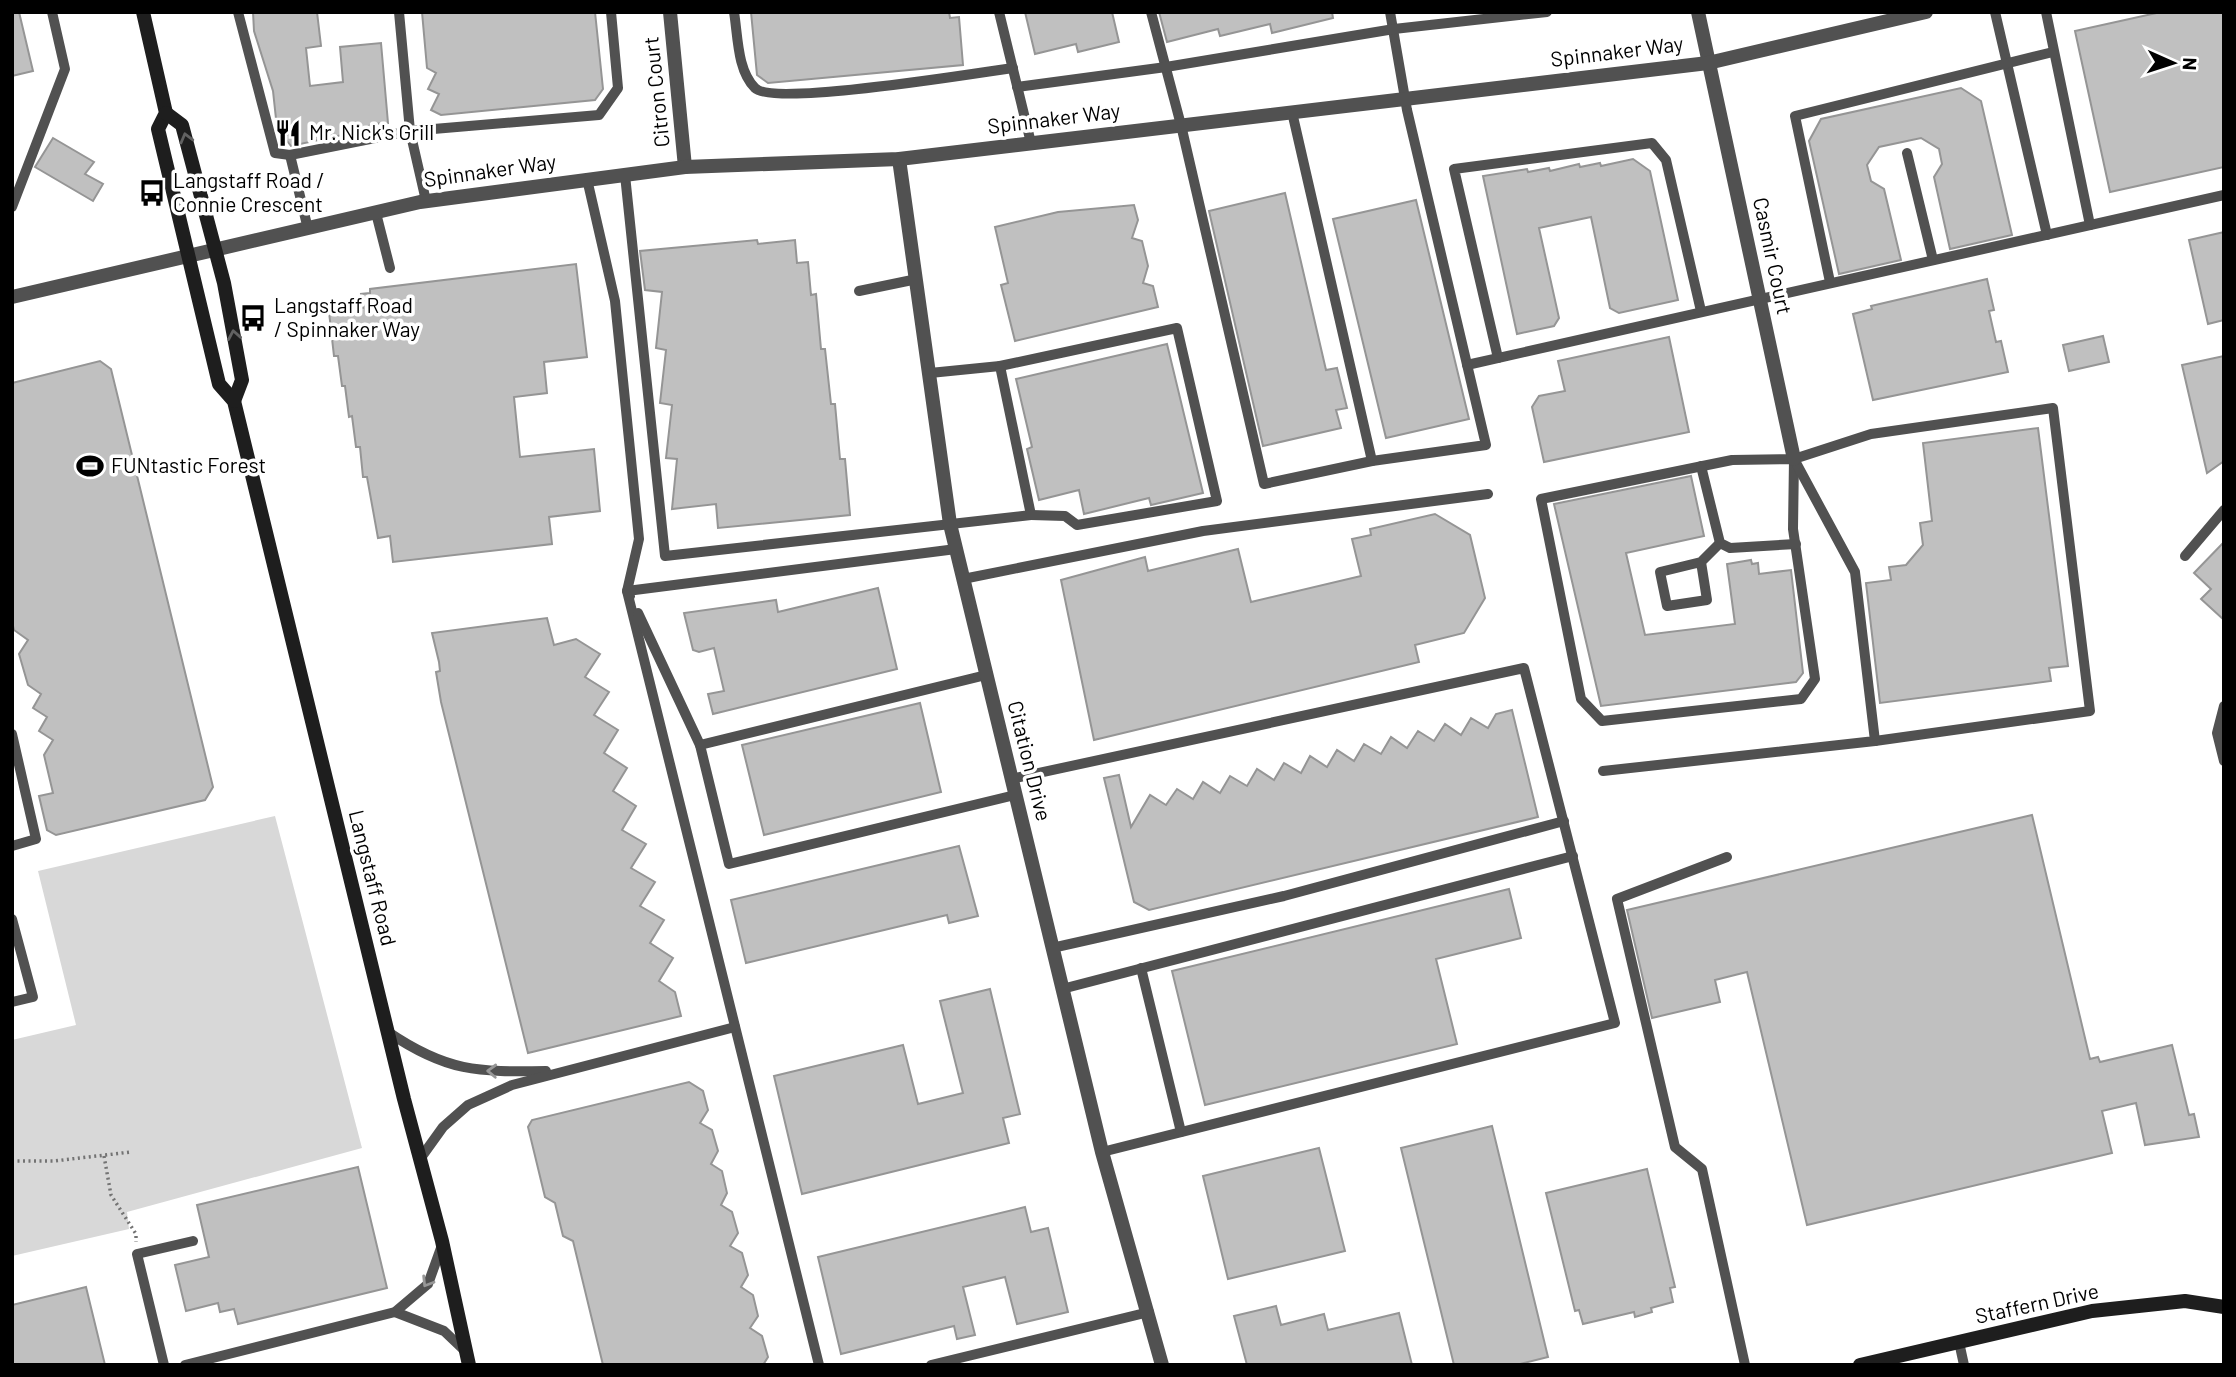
<svg xmlns="http://www.w3.org/2000/svg" width="2236" height="1377" font-family="Barlow,sans-serif">
	<rect width="100%" height="100%" fill="#fff"/>
	<!-- green -->
	<path fill="#d8d8d8" d="M275 816 362 1148 127 1212 129 1229 12 1256V1040L76 1025 38 871Z"/>
	<!-- building -->
	<g fill="#c0c0c0" stroke="#959595" stroke-width="2">
		<path d="M12 12H19L33 71 12 76Z"/>
		<path d="M253 12H317L321 46 306 48 310 86 343 82 340 47 381 43 388 123 371 124 367 128 347 130V134L291 146 277 128 273 91 254 31Z"/>
		<path d="M422 12H595L603 89 595 100 441 115 431 110 439 94 428 89 436 73 427 68Z"/>
		<path d="M751 12H949L950 18 959 17 963 65 768 83 757 75Z"/>
		<path d="M1025 12H1112L1119 42 1078 52 1076 44 1035 54Z"/>
		<path d="M1159 12H1332L1333 18 1272 33 1270 24 1220 36 1218 29 1167 42Z"/>
		<path d="M2161 12H2224V167L2110 192 2075 31Z"/>
		<path d="M1961 88 1981 101 2012 235 1950 249 1934 177 1942 164 1939 149 1921 138 1879 147 1867 165 1871 181 1884 189 1901 260 1839 274 1809 141 1821 119Z"/>
		<path d="M53 138 94 162 85 174 103 184 93 201 35 167Z"/>
		<path d="M1633 159 1650 171 1678 300 1619 313 1610 308 1591 217 1539 228 1559 318 1554 326 1517 334 1483 176 1527 169 1528 172 1549 168 1550 171 1579 164 1580 167 1600 163 1601 166Z"/>
		<path d="M1285 193 1326 370 1337 368 1347 408 1336 410 1341 428 1263 446 1209 211Z"/>
		<path d="M1416 200 1469 419 1386 438 1333 219Z"/>
		<path d="M1134 205 1138 220 1132 238 1142 241 1148 266 1143 283 1153 286 1158 307 1015 341 1001 285 1008 283 995 227 1058 212Z"/>
		<path d="M2224 232V320L2208 324 2189 240Z"/>
		<path d="M757 240 758 244 795 240 797 263 808 262 811 295 816 294 821 349H825L831 404H835L840 459H845L850 515 718 528 716 504 672 509 677 459 666 458 672 405 660 403 666 350 656 348 662 292 645 290 640 251Z"/>
		<path d="M576 264 587 357 544 362 547 393 514 397 520 457 594 449 600 511 549 517 552 544 393 562 390 536 378 538 367 477H363L360 447H356L352 416 349 417 345 386H342L338 356H334L329 312 363 308 361 294 370 293V289Z"/>
		<path d="M1987 279 1994 310 1989 311 1996 342 2001 341 2008 372 1873 400 1853 314 1872 309 1871 306Z"/>
		<path d="M2103 336 2109 362 2069 371 2063 345Z"/>
		<path d="M1669 337 1689 432 1544 462 1532 407 1539 396 1565 391 1558 361Z"/>
		<path d="M1167 344 1203 493 1151 505 1149 498 1084 514 1079 490 1039 500 1027 449 1032 447 1016 379Z"/>
		<path d="M2224 356V461L2207 473 2182 365Z"/>
		<path d="M100 361 111 369 213 787 205 800 56 835 47 830 39 796 53 793 44 755 53 740 39 731 47 717 33 708 41 694 28 685 19 654 28 640 14 630 12 622V383Z"/>
		<path d="M2038 428 2068 666 2049 668 2051 681 1880 703 1866 583 1891 580 1889 567 1906 565 1923 545 1920 523 1932 521 1923 443Z"/>
		<path d="M1691 476 1704 536 1626 553 1645 635 1735 624 1727 564 1751 560 1752 564 1758 563 1759 574 1791 570 1803 673 1796 682 1601 706 1554 504Z"/>
		<path d="M1435 514 1470 535 1485 598 1464 633 1415 645 1419 662 1094 740 1061 580 1145 557 1148 571 1238 549 1251 602 1361 576 1352 539 1371 535 1370 529Z"/>
		<path d="M2224 542V620L2201 599 2211 589 2194 573Z"/>
		<path d="M878 588 897 669 713 714 708 694 724 691 714 648 699 652 693 650 684 613 776 600 778 612Z"/>
		<path d="M547 618 554 645 576 639 600 654 585 677 609 692 594 715 618 730 604 753 627 768 613 791 636 806 622 830 646 844 631 868 655 882 640 906 664 920 650 943 673 958 659 981 675 992 681 1016 528 1053 441 702 436 672 440 671 439 662 432 633Z"/>
		<path d="M920 703 941 792 764 835 742 745Z"/>
		<path d="M1512 710 1538 817 1149 910 1134 902 1104 778 1119 775 1131 827 1150 795 1166 805 1177 789 1193 799 1203 782 1220 793 1230 776 1247 786 1257 769 1274 780 1284 763 1301 773 1310 756 1327 767 1337 750 1354 761 1364 744 1381 754 1391 737 1407 748 1418 731 1434 741 1445 724 1461 735 1471 718 1488 728 1496 714Z"/>
		<path d="M2032 815 2090 1059 2098 1057 2100 1062 2172 1045 2189 1115 2194 1114 2199 1137 2145 1145 2136 1103 2102 1111 2112 1153 1807 1225 1747 972 1715 980 1720 1002 1652 1018 1627 910Z"/>
		<path d="M959 846 978 916 949 923 947 915 746 963 731 900Z"/>
		<path d="M1509 889 1521 938 1436 959 1457 1044 1205 1105 1172 971Z"/>
		<path d="M990 989 1020 1114 1003 1118 1009 1143 802 1194 774 1076 903 1045 918 1104 963 1093 940 1001Z"/>
		<path d="M689 1082 703 1091 708 1110 700 1123 712 1130 718 1151 711 1164 722 1171 727 1193 721 1205 732 1212 738 1233 730 1246 742 1253 748 1275 741 1287 753 1295 758 1316 750 1328 762 1336 768 1357 763 1365H603L573 1241 563 1236 555 1203 545 1197 528 1127 532 1120Z"/>
		<path d="M1492 1126 1548 1357 1516 1365H1454L1401 1148Z"/>
		<path d="M1319 1148 1345 1251 1228 1279 1203 1176Z"/>
		<path d="M358 1167 387 1288 238 1324 234 1309 220 1312 218 1303 186 1311 175 1265 209 1257 197 1205Z"/>
		<path d="M1647 1169 1675 1287 1670 1288 1673 1302 1651 1308 1652 1312 1635 1317 1634 1312 1583 1324 1579 1310 1575 1311 1546 1193Z"/>
		<path d="M1025 1207 1031 1232 1048 1228 1068 1312 1017 1324 1005 1277 963 1287 975 1335 957 1339 954 1326 841 1354 818 1257Z"/>
		<path d="M86 1287 105 1365H12V1305Z"/>
		<path d="M1276 1306 1281 1325 1324 1314 1328 1330 1399 1313 1412 1365H1247L1234 1316Z"/>
	</g>
	<g fill="none" stroke-linecap="round" stroke-linejoin="round">
		<!-- path -->
		<g stroke="#737373" stroke-width="3.5" stroke-dasharray="2 3.5" stroke-linecap="butt">
			<path d="M104 1156 111 1195 136 1234V1242"/>
			<path d="M12 1161H54L131 1152"/>
		</g>
		<!-- lane -->
		<g stroke="#515151" stroke-width="10">
			<path d="M238 12 275 153 290 155"/>
			<path d="M399 12 410 131 599 115 618 88 611 12"/>
			<path d="M734 12C738 36 737 70 755 88 773 107 976 73 1013 68"/>
			<path d="M999 12 1031 143"/>
			<path d="M1151 12 1181 125 1264 484 1372 461 1486 445 1407 110 1390 12"/>
			<path d="M1995 12 2047 235"/>
			<path d="M2046 12 2090 225"/>
			<path d="M1017 87 1166 67 1394 29 1547 12"/>
			<path d="M1292 112 1372 461"/>
			<path d="M1907 153 1933 260"/>
			<path d="M625 175 665 556 1031 515 1000 366 930 373"/>
			<path d="M587 179 615 301 639 539 627 591 819 1365"/>
			<path d="M12 207 65 69 52 12"/>
			<path d="M376 213 390 268"/>
			<path d="M308 229 290 155 410 131 426 201"/>
			<path d="M1830 282 1795 116 2053 52"/>
			<path d="M859 291 917 279"/>
			<path d="M1498 358 1454 169 1652 143 1666 160 1701 311"/>
			<path d="M1467 365 2224 195"/>
			<path d="M1000 366 1177 328 1217 501 1077 525 1065 516 1031 515"/>
			<path d="M1794 459 1793 529 1815 679 1801 699 1602 721 1581 699 1541 499 1732 460 1794 459 1871 434 2053 408 2090 711 1875 741"/>
			<path d="M1701 466 1720 543 1730 548 1796 544"/>
			<path d="M2185 556 2224 510"/>
			<path d="M1701 562 1660 572 1667 606 1707 600 1701 562 1720 543"/>
			<path d="M963 579 1203 531 1488 494"/>
			<path d="M630 596 627 591 956 549"/>
			<path d="M638 613 700 745"/>
			<path d="M986 675 700 745 729 864 1015 795"/>
			<path d="M2224 706 2217 733 2224 761"/>
			<path d="M12 734 36 839 12 846"/>
			<path d="M1603 771 1875 741 1855 572 1795 461"/>
			<path d="M1011 779 1524 668 1615 1023 1102 1152"/>
			<path d="M1727 857 1617 899 1675 1147 1702 1169 1745 1365"/>
			<path d="M12 919 33 997 12 1002"/>
			<path d="M1052 948 1284 896 1564 821"/>
			<path d="M1141 968 1181 1132"/>
			<path d="M1062 989 1573 856"/>
			<path d="M388 1032C447 1072 477 1072 546 1071"/>
			<path d="M420 1159 443 1127 468 1105 512 1085 735 1027"/>
			<path d="M395 1312 444 1331 465 1351"/>
			<path d="M1959 1342 1964 1365"/>
			<path d="M164 1365 137 1254 193 1241"/>
			<path d="M185 1365 395 1312 428 1284 441 1248"/>
			<path d="M931 1365 1149 1312"/>
		</g>
		<!-- street -->
		<g stroke="#515151" stroke-width="14">
			<path d="M670 12 685 167"/>
			<path d="M1698 12 1794 459"/>
			<path d="M899 159 950 524 1102 1152 1162 1365"/>
			<path d="M12 297 420 202 685 167 899 159 1708 63 1926 12"/>
		</g>
		<!-- secondary -->
		<g stroke="#1e1e1e" stroke-width="14">
			<path d="M143 12 166 113 158 129 219 384 234 401 404 1099 442 1241 469 1365"/>
			<path d="M166 113 182 125 224 283 242 380 234 401"/>
			<path d="M1860 1365 2092 1311 2185 1301 2224 1307"/>
		</g>
	</g>
	<!-- one-way arrows -->
	<defs><path id="oneway-chevron" d="M-2-3.5L2.5 0L-2 3.5" fill="none" stroke-width="1.6" stroke-linecap="round" stroke-linejoin="round" transform="scale(1.75)"/></defs>
	<g stroke="#626262">
		<use href="#oneway-chevron" transform="translate(186 138) rotate(-105)"/>
		<use href="#oneway-chevron" transform="translate(234 335) rotate(-100)"/>
	</g>
	<g stroke="#979797">
		<use href="#oneway-chevron" transform="translate(492 1071) rotate(-178)"/>
		<use href="#oneway-chevron" transform="translate(427 1282) rotate(122)"/>
	</g>
	<!-- icons -->
	<defs>
		<symbol id="restaurant-bare" viewBox="-9 -9 18 18"><path d="M-5-6h1v4h1v-4h1v4h1v-4h1v5L-1.5 .5V6h-2V.5L-5-1ZM5-6V6H3V1.5H1.5Q1.5-4 5-6Z" fill="#000" stroke="#fff" stroke-width="2.5" paint-order="stroke"/></symbol>
		<symbol id="bus-bare" viewBox="-9 -9 18 18"><path d="M-5-6H5V4H4V6H2V4H-2V6H-4V4H-5ZM-3.5-4V0h7V-4ZM-3.5 1.2v1.5H-2V1.2ZM2 1.2v1.5H3.5V1.2Z" fill="#000" stroke="#fff" stroke-width="2.5" paint-order="stroke"/></symbol>
		<symbol id="stadium-bare" viewBox="-9 -9 18 18"><path d="M0-5a6.5 5 0 1 0 0 10a6.5 5 0 1 0 0-10ZM-3.5-1.8h7v3.6h-7Z" fill="#000" stroke="#fff" stroke-width="2.5" paint-order="stroke"/></symbol>
	</defs>
	<g fill-rule="evenodd">
		<use href="#restaurant-bare" x="269" y="114" width="38" height="38"/>
		<use href="#bus-bare" x="133" y="174" width="38" height="38"/>
		<use href="#bus-bare" x="234" y="299" width="38" height="38"/>
		<use href="#stadium-bare" x="71" y="447" width="38" height="38"/>
	</g>
	<g text-anchor="middle" stroke-width="7" stroke-linejoin="round" paint-order="stroke">
		<!-- street labels -->
		<g font-size="21" fill="#000" stroke="#fff">
			<text transform="translate(1617 52) rotate(-7)" y="7">Spinnaker Way</text>
			<text transform="translate(657 92) rotate(-96)" y="7">Citron Court</text>
			<text transform="translate(1054 119) rotate(-7)" y="7">Spinnaker Way</text>
			<text transform="translate(490 171) rotate(-8)" y="7">Spinnaker Way</text>
			<text transform="translate(1772 256) rotate(78)" y="7">Casmir Court</text>
			<text transform="translate(1029 761) rotate(76)" y="7">Citation Drive</text>
			<text transform="translate(372 878) rotate(76)" y="7">Langstaff Road</text>
			<text transform="translate(2037 1304) rotate(-12)" y="7">Staffern Drive</text>
		</g>
		<!-- poi labels -->
		<g font-size="21" fill="#000" stroke="#fff" text-anchor="start">
			<text x="309" y="140">Mr. Nick's Grill</text>
			<text x="173" y="188">Langstaff Road /<tspan x="173" dy="24">Connie Crescent</tspan></text>
			<text x="274" y="313">Langstaff Road<tspan x="274" dy="24">/ Spinnaker Way</tspan></text>
			<text x="111" y="473">FUNtastic Forest</text>
		</g>
	</g>
	<!-- border -->
	<rect width="2236" height="1377" fill="none" stroke="#000000" stroke-width="28"/>
	<!-- north arrow -->
	<g transform="translate(2173 63) rotate(93)" stroke="#ffffff" stroke-width="5" paint-order="stroke">
	<path d="M0-5L12 26L0 18L-12 26Z" fill="#000000"/>
	<text y="-10" font-size="19" font-weight="bold" text-anchor="middle" fill="#000000">N</text>
	</g>
</svg>
